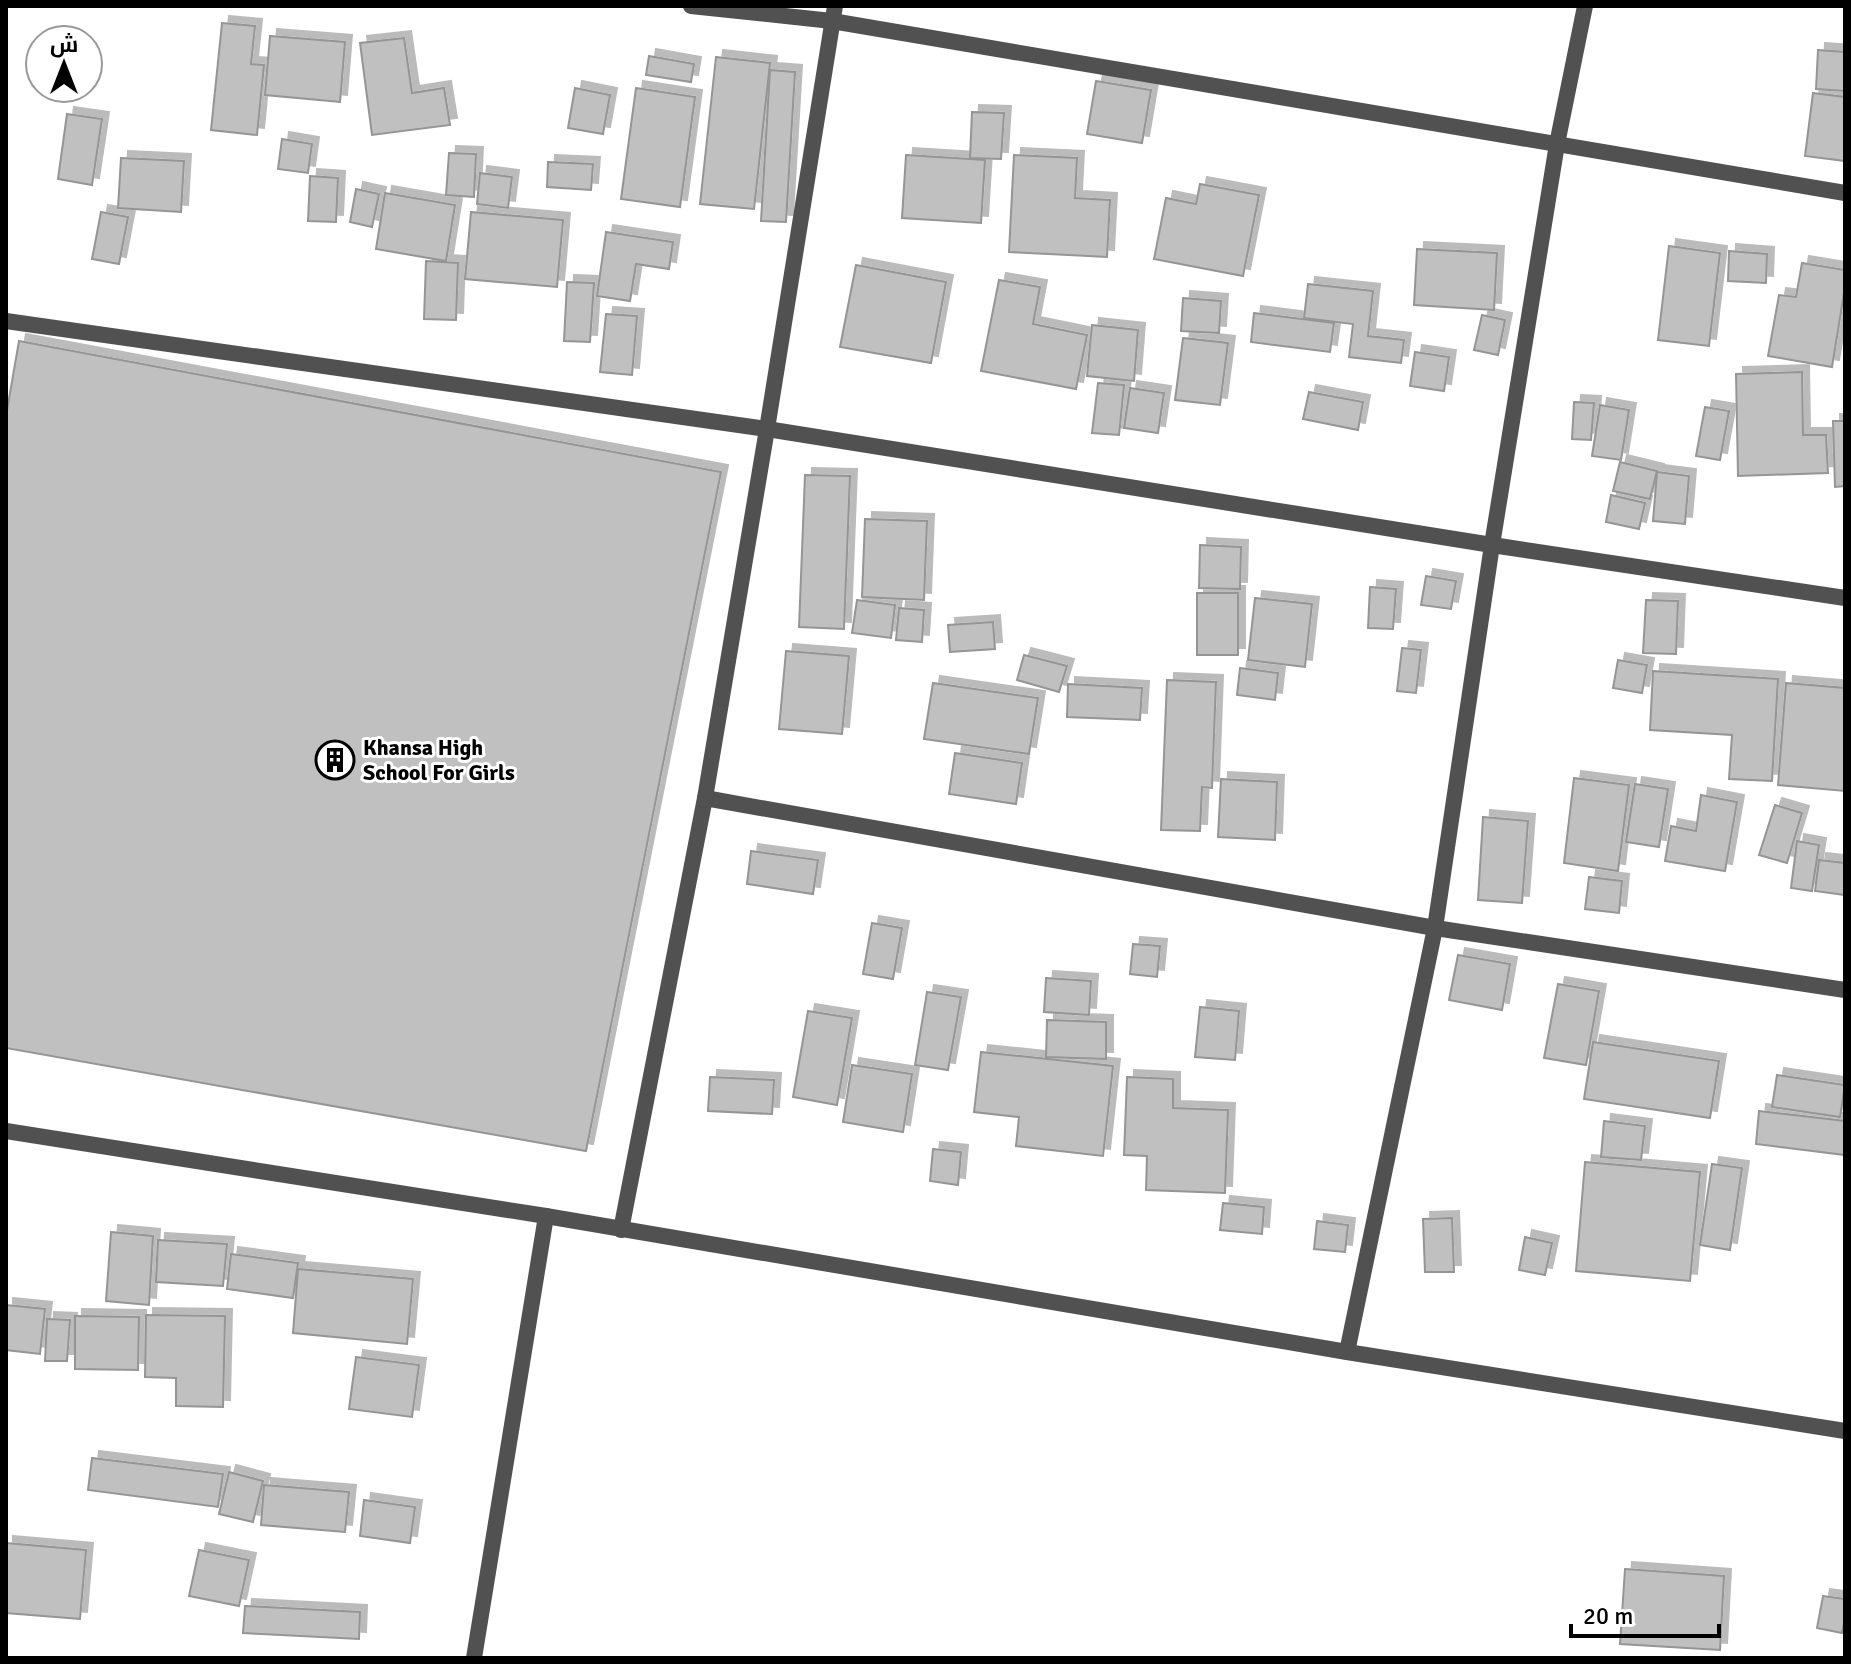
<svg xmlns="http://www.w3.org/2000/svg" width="1851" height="1664" font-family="Signika,Cairo,sans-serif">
	<defs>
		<filter id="shadow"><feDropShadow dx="7" dy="-7" stdDeviation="0" flood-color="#0004"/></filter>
	</defs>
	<rect width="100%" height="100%" fill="#fff"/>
	<!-- building -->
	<g fill="#c0c0c0" stroke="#959595" stroke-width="2" filter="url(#shadow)">
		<path d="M222 23 255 26 251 64 264 65 257 135 211 130Z"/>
		<path d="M270 36 345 42 340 102 265 95Z"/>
		<path d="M404 38 412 93 444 88 450 125 372 135 360 43Z"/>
		<path d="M1818 50 1845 52V91L1816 89Z"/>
		<path d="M649 56 694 64 691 82 646 75Z"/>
		<path d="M716 57 770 63 754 209 700 204Z"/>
		<path d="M770 70 795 72 786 222 761 221Z"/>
		<path d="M1096 81 1151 90 1142 143 1087 134Z"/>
		<path d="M575 88 610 95 603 134 568 128Z"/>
		<path d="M636 88 695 97 680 207 621 199Z"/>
		<path d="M1813 93 1845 97V161L1805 156Z"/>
		<path d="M972 112 1004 113 1001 159 970 158Z"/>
		<path d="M67 114 102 119 92 185 58 179Z"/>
		<path d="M282 139 312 144 308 173 278 169Z"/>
		<path d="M449 153 476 154 474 197 446 195Z"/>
		<path d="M906 155 985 160 981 223 902 218Z"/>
		<path d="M1014 155 1077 158 1075 198 1110 200 1107 257 1009 252Z"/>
		<path d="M121 158 184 161 181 212 118 208Z"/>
		<path d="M548 162 593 164 591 190 547 187Z"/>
		<path d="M480 173 512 177 508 208 477 204Z"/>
		<path d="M310 176 338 178 336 222 308 221Z"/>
		<path d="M1200 184 1259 195 1243 276 1154 259 1166 198 1196 204Z"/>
		<path d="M356 189 379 194 372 227 350 222Z"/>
		<path d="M385 193 455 205 446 261 376 249Z"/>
		<path d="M101 212 128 217 119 264 92 259Z"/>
		<path d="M471 212 563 220 557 287 465 279Z"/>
		<path d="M606 232 673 242 669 269 636 264 630 301 597 296Z"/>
		<path d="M1669 246 1720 253 1709 346 1658 340Z"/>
		<path d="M1417 249 1497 253 1494 310 1414 305Z"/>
		<path d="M1729 251 1767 254 1766 283 1728 281Z"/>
		<path d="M426 261 458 263 456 320 424 319Z"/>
		<path d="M1802 263 1845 270V287L1832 367 1768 356 1779 295 1796 297Z"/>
		<path d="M856 265 946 282 931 363 840 347Z"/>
		<path d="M999 280 1040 287 1033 324 1087 335 1076 389 981 371Z"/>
		<path d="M567 282 594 283 590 342 564 341Z"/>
		<path d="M1308 284 1373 291 1368 336 1404 340 1401 363 1349 357 1353 324 1304 318Z"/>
		<path d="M1183 298 1221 301 1219 333 1181 331Z"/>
		<path d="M1254 313 1334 323 1330 352 1251 342Z"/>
		<path d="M606 314 637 316 632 375 600 372Z"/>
		<path d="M1482 315 1505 320 1498 355 1474 350Z"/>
		<path d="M1092 325 1138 330 1134 381 1087 376Z"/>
		<path d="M1183 338 1228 343 1220 405 1175 400Z"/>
		<path d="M19 341 721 472 586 1151 6 1048V416Z"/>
		<path d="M1415 352 1449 357 1444 391 1410 386Z"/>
		<path d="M1802 372 1803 435H1826L1828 473 1738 476 1736 374Z"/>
		<path d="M1098 383 1124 385 1119 435 1092 433Z"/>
		<path d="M1130 388 1164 393 1158 433 1124 428Z"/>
		<path d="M1309 392 1363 402 1358 430 1303 419Z"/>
		<path d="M1574 402 1594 403 1591 440 1572 439Z"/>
		<path d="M1600 405 1629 410 1621 460 1592 456Z"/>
		<path d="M1705 407 1729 411 1720 460 1696 456Z"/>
		<path d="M1833 421H1845V486L1835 487Z"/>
		<path d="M1620 462 1657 471 1650 499 1613 491Z"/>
		<path d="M1657 472 1689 476 1685 524 1653 521Z"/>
		<path d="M805 475 850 476 844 629 799 627Z"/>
		<path d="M1611 495 1645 503 1639 529 1606 522Z"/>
		<path d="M865 519 927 521 924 600 862 597Z"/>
		<path d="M1200 545 1241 547 1240 589 1199 588Z"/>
		<path d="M1426 576 1456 581 1451 609 1421 605Z"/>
		<path d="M1370 587 1396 589 1393 629 1368 628Z"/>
		<rect x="1197" y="593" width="41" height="62"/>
		<path d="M1255 598 1312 604 1305 667 1248 660Z"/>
		<path d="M857 600 895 605 891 638 852 633Z"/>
		<path d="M1646 600 1678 601 1676 654 1643 653Z"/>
		<path d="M899 608 924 610 922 642 896 640Z"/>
		<path d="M993 622 995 649 950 652 948 625Z"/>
		<path d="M1402 648 1421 650 1416 693 1397 691Z"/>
		<path d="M786 651 849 656 842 734 779 729Z"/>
		<path d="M1024 655 1067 666 1059 692 1017 680Z"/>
		<path d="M1618 660 1647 665 1642 693 1613 688Z"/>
		<path d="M1240 668 1278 673 1275 700 1237 695Z"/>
		<path d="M1653 671 1778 679 1772 781 1729 779 1732 735 1650 730Z"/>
		<path d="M1167 680 1216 682 1212 788 1202 787 1200 831 1161 830Z"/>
		<path d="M933 683 1038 698 1029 754 924 739Z"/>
		<path d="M1786 683 1845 688V791L1778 785Z"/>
		<path d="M1068 684 1142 688 1140 720 1067 717Z"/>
		<path d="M955 753 1022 763 1016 804 949 794Z"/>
		<path d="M1574 778 1629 785 1618 871 1564 863Z"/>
		<path d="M1221 779 1277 782 1275 840 1218 837Z"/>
		<path d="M1635 784 1668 789 1659 847 1626 842Z"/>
		<path d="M1701 795 1737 802 1725 871 1665 861 1671 826 1696 831Z"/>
		<path d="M1775 805 1802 813 1787 863 1759 855Z"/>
		<path d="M1483 817 1528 821 1522 903 1478 900Z"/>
		<path d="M1797 841 1819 845 1812 891 1791 888Z"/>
		<path d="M751 851 818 860 813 894 747 884Z"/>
		<path d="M1819 860 1845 863V895L1815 891Z"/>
		<path d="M1589 877 1622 881 1619 913 1585 909Z"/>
		<path d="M872 923 902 928 893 979 863 974Z"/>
		<path d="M1133 944 1160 946 1157 977 1130 974Z"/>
		<path d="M1458 955 1510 964 1502 1010 1449 1000Z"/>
		<path d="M1046 978 1091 981 1089 1015 1044 1012Z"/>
		<path d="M1558 984 1599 991 1586 1065 1544 1058Z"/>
		<path d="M927 992 961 997 948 1070 915 1065Z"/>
		<path d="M1200 1007 1239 1011 1235 1060 1195 1057Z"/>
		<path d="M808 1011 852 1018 837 1105 793 1097Z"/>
		<path d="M1047 1020 1106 1022V1059L1046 1057Z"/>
		<path d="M1593 1042 1719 1061 1710 1118 1584 1099Z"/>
		<path d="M981 1052 1113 1066 1103 1156 1016 1146 1019 1117 974 1112Z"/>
		<path d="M852 1065 912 1074 903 1132 843 1122Z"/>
		<path d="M1777 1075 1845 1085 1840 1117 1772 1107Z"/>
		<path d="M710 1077 774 1080 772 1114 708 1111Z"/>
		<path d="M1127 1077 1173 1079V1108L1228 1110 1225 1193 1146 1190 1147 1156 1124 1155Z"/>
		<path d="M1759 1111 1845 1121V1155L1756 1144Z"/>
		<path d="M1604 1121 1645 1126 1641 1160 1601 1157Z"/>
		<path d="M933 1149 961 1152 958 1185 930 1181Z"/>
		<path d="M1585 1162 1700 1172 1690 1281 1576 1271Z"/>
		<path d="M1712 1164 1742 1168 1730 1250 1700 1245Z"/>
		<path d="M1223 1203 1264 1207 1262 1234 1220 1230Z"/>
		<path d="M1452 1218 1454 1272H1425L1423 1219Z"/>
		<path d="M1317 1221 1348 1225 1345 1252 1314 1249Z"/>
		<path d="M111 1232 153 1236 149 1305 106 1301Z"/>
		<path d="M1525 1237 1552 1243 1545 1275 1519 1270Z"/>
		<path d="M158 1240 227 1244 223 1286 156 1282Z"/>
		<path d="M231 1254 298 1263 293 1298 227 1289Z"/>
		<path d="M298 1269 413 1279 407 1344 293 1333Z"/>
		<path d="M6 1305 45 1309 40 1354 6 1350Z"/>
		<path d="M146 1315 225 1316 223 1407 176 1406V1378L145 1377Z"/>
		<path d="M75 1316 139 1317 138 1370 75 1369Z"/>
		<path d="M47 1319 70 1320 67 1361H45Z"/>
		<path d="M356 1357 419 1365 412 1417 349 1409Z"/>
		<path d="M92 1458 223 1474 218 1507 88 1490Z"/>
		<path d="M229 1472 263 1481 253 1522 219 1514Z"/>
		<path d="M264 1485 349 1492 345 1532 261 1525Z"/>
		<path d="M364 1500 415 1507 410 1543 360 1536Z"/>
		<path d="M6 1543 86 1550 80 1619 6 1613Z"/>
		<path d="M199 1550 249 1560 239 1606 189 1596Z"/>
		<path d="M1625 1569 1724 1576 1720 1650 1620 1644Z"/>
		<path d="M1823 1596 1845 1599V1618L1842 1633 1817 1628Z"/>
		<path d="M245 1606 360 1612 359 1639 243 1633Z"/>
	</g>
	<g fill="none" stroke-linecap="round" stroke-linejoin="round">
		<!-- minor -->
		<g stroke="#515151" stroke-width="16">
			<path d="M691 6 832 21 1845 193"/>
			<path d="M6 321 767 429 1492 545 1845 598"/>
			<path d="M705 798 1435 928 1845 990"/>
			<path d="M6 1131 546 1216 1347 1352 1845 1431"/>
			<path d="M621 1230 705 798 767 429 835 6"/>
			<path d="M1347 1352 1435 928 1492 545 1557 144 1585 6"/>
			<path d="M474 1658 546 1216"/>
		</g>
	</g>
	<!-- icons -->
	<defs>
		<symbol id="building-ring" viewBox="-11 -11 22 22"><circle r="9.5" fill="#fff" stroke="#000" stroke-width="1.5"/><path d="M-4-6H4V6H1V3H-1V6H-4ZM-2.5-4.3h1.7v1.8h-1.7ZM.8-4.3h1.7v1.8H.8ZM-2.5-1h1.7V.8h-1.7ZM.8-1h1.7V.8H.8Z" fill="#000"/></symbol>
	</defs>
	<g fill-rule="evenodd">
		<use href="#building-ring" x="313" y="738" width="44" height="44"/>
	</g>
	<g text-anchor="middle" stroke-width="6" stroke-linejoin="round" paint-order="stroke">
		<!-- poi labels -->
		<g font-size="22" font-weight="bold" fill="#000" stroke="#fff" text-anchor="start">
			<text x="363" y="755">Khansa High<tspan x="363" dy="25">School For Girls</tspan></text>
		</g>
	</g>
	<!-- border -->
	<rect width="1851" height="1664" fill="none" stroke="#000000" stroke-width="16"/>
	<!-- north arrow -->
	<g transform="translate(64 64)"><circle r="38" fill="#ffffff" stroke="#999999" stroke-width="2"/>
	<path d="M0-6L14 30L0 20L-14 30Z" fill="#000000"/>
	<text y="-12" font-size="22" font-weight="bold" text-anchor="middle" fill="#000000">ش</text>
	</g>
	<!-- scale -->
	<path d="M1571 1624v12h148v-12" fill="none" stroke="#000000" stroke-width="4"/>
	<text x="1583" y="1624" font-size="24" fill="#000000" stroke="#ffffff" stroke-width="6" paint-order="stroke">20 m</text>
</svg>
